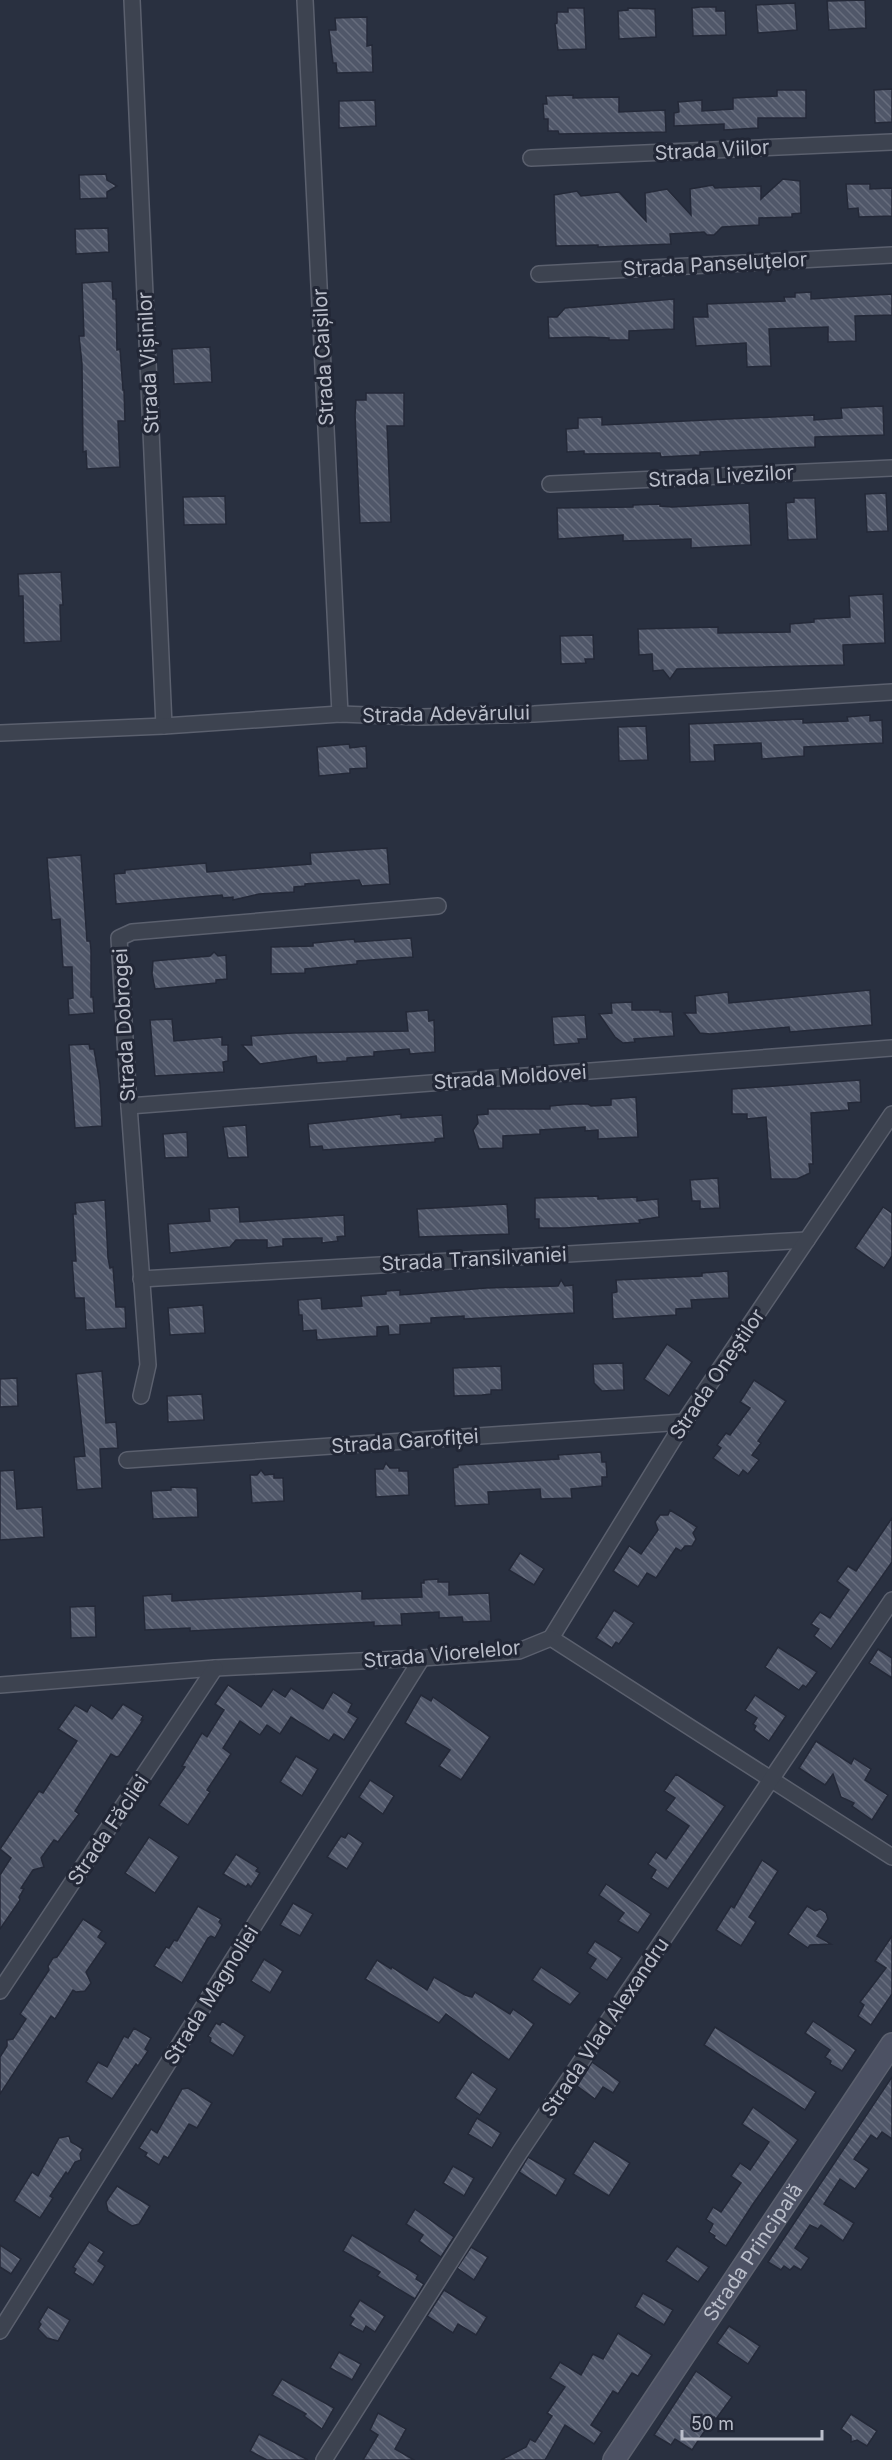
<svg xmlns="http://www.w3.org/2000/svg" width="892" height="2460" font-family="Inter,sans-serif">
	<defs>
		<pattern id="building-back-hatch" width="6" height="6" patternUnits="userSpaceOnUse" patternTransform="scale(1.5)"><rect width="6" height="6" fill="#505769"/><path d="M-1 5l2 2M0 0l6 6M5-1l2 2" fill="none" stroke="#676d7d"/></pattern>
	</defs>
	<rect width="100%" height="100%" fill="#293040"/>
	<!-- building -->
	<g fill="url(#building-back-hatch)" stroke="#242938" stroke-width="1.5">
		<path d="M865 0 866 28 829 30 827 1Z"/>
		<path d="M795 3 797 30 758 33 756 5Z"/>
		<path d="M700 7H716V11H725L726 35 693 36 692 8Z"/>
		<path d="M568 8H584L586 49 558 50 555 24 557 23V12H568Z"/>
		<path d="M628 8 655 9 656 37 619 39 618 11 628 10Z"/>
		<path d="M367 17V46L372 45 373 72 337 73 336 63H333L329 30H336L335 18Z"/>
		<path d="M892 89V122L875 123 874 90Z"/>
		<path d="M777 90H806V118H758V128L724 130V124L674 126V113L679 112 678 102 702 100V111L733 109V98L777 96Z"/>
		<path d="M573 95V98L619 97V112L665 110 666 132 559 134 558 131H548V119H544L543 104H547L546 96Z"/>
		<path d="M375 100 376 126 339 128V101Z"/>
		<path d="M106 174 107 180 117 186 107 192V198L80 199 79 175Z"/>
		<path d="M783 179 800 181 801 213 792 214V217L759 218V225L722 227 714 235H707L704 232 670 234 671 244 598 247V245L556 246 554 195 577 191 581 196 619 192 646 221 645 193 667 189 691 215 690 189 713 185 715 188 761 186V199Z"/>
		<path d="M846 184H870V189L892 188V216L859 217 858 208 848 209Z"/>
		<path d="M108 228 109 252 76 254 75 229Z"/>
		<path d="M109 281 112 282 113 299H116L117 350 120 349 123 390H124L125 421H118L120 467 87 469 86 451 83 452 82 364 79 336H84L82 283Z"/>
		<path d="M811 292V299L892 294V315L855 316 856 341 828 342V327L769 329 771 366 747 367 746 343 696 346 693 317H708L707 304 785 301 784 297H795V293Z"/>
		<path d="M674 299V329L629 331V340H609V338L589 337 549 338 548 317H557L565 308Z"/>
		<path d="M210 347 212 382 174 384 172 349Z"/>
		<path d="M366 393H404V426H387L391 522 360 523 355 415 356 400H366Z"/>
		<path d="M883 406 884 435 815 437V447L700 452V455L661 457 660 453 584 454V451L567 452 566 429 578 428V418L602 417V425L814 415V420L842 418 841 408Z"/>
		<path d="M886 493 888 531 867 532 865 494Z"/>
		<path d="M225 496 226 524 184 525 183 497Z"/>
		<path d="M794 498H815L817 539 788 540 786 503 794 502Z"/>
		<path d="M749 503 751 545 691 548V539L623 541V535L558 539 557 508 633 507V505L660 504V506L672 507Z"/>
		<path d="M61 572 63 605H60L61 641 24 643 23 596H19L18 574Z"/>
		<path d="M883 594 885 643 843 645 844 665 677 669 670 679 663 670 653 671 652 654 639 655 638 629 718 627V633L790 632V624L814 622V619L850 617 849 596Z"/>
		<path d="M593 635 594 659H585L586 663 561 664 560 636Z"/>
		<path d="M870 715V721L882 720 883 743 804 747V756L762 759 761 743 714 745 715 761 690 762 689 724 803 719V723L848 721 847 717Z"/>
		<path d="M646 726 648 760 619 761 618 727Z"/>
		<path d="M349 744 350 748 366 746 367 768 350 769V773L319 776 317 747Z"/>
		<path d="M387 848 390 884 362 886 359 880 305 884V886L294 887V892L259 894 233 900V897L223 898 222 895 116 904 114 874 125 873V870L206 863 207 872 311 864 310 853Z"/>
		<path d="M81 855 87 941H90L91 950V997H93L94 1013 69 1015 68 999 73 998 72 967H63L60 919 52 920 47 858Z"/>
		<path d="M411 938 413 957 357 961V964L305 969V973L271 974V947L313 946V943L354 939 355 942Z"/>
		<path d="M214 952 218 956 226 955 227 979 216 980V983L155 989 152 974 153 961 210 956Z"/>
		<path d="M870 990 872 1025 790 1032 789 1027 710 1034 700 1033 684 1013H696L695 996 728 992 729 1003Z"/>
		<path d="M632 1002V1010H660V1012H672L674 1036 634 1039 635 1042 623 1043 615 1037 599 1014 612 1013 611 1003Z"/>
		<path d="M428 1010 429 1021 434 1020 435 1052 410 1054 409 1049 374 1052V1056L347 1058V1061L317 1063 316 1056 260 1064 242 1045H252L251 1036 293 1033 408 1031 406 1012Z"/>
		<path d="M585 1015 587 1039H578L579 1043 554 1045 552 1017Z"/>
		<path d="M172 1019 174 1041 222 1037V1045H228V1061L223 1062 224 1072 155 1076 150 1020Z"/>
		<path d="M89 1044 90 1049H94L100 1084 102 1126 75 1128 69 1045Z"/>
		<path d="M860 1080 861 1102 848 1103 849 1110 811 1113 813 1164H809L810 1173 797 1179H771L766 1117 747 1119V1114H732V1089Z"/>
		<path d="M636 1097 638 1137 598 1139V1130L585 1131V1127L540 1130V1134L503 1136V1148L479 1149 473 1130 478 1123 477 1115 488 1114V1109H550V1106L573 1104H588L591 1106 611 1105V1099Z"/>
		<path d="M401 1114V1118L442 1115 444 1138 435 1139V1142L323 1150 322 1146 310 1147 308 1124Z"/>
		<path d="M246 1125 248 1157 228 1158 223 1127Z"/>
		<path d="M187 1132 188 1157 165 1158 163 1134Z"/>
		<path d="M718 1178 720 1208 700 1209V1201H692L690 1180Z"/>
		<path d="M598 1196V1199L637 1197V1201L658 1199 659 1217 639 1220 640 1223 565 1228H539V1219H535V1198Z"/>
		<path d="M105 1200 108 1258 110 1268 113 1267 116 1307H125L126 1328 86 1330 84 1298H75L72 1261H76L73 1214H76L75 1203Z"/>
		<path d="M507 1204 509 1234 419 1237 417 1209Z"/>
		<path d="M239 1207 240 1222 344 1215 345 1236 337 1237 338 1241 322 1243V1238H318L283 1239V1246L267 1248V1240H236L230 1247 170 1253 168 1224 210 1221 209 1209Z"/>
		<path d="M883 1207 892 1213V1256L884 1268 855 1248Z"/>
		<path d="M728 1271 729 1298 691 1300 692 1308 676 1309V1315L613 1319 612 1293 617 1292 616 1280 702 1276V1273Z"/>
		<path d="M561 1280 565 1286 573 1285 574 1313 464 1319V1316L431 1318V1323L400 1325V1334L389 1335 388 1326 377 1327V1336L317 1340 316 1330 303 1331 302 1315H299L298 1300 321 1298 322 1309 362 1306 361 1296 386 1294V1291L400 1290V1295L486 1288 558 1286Z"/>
		<path d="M203 1305 205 1333 170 1335 168 1308Z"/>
		<path d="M667 1344 692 1362 669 1396 644 1379Z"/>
		<path d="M623 1363 624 1390 602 1391 594 1383 593 1364Z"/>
		<path d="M501 1366 502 1390H491V1394L482 1395 454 1396 453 1368Z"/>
		<path d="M102 1371 106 1423 116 1422 118 1448 100 1449 102 1488 77 1490 74 1457 85 1456 76 1374Z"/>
		<path d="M17 1378 18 1406 0 1407V1379Z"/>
		<path d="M754 1380 786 1401 758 1441 761 1443 752 1455 759 1460 748 1474 743 1470 739 1476 713 1458 721 1448 717 1445 726 1433 730 1435 750 1408 740 1402Z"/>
		<path d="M202 1394 204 1420 168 1422 167 1396Z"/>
		<path d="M601 1452 602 1462H606L607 1477H602V1486L571 1489 572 1498 541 1499 540 1489 488 1492 489 1504 455 1506 453 1468 458 1467V1465L559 1459 558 1455Z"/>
		<path d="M386 1463 390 1468H399V1471H408L409 1495 376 1497 375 1469H383Z"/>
		<path d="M14 1470 17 1509 42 1507 44 1537 0 1540V1471Z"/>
		<path d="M261 1470 265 1475 274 1474V1478H283L284 1501 252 1503 250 1475H257Z"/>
		<path d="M171 1487 197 1488 198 1517 153 1519 151 1491 171 1490Z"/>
		<path d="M670 1510 697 1527 693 1533 696 1539 692 1546H685L681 1551 676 1548 656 1578 647 1573 638 1587 613 1571 629 1546 641 1554 658 1530 655 1522 660 1515H668Z"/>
		<path d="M892 1518V1562L831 1649 814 1636 819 1629 811 1624 820 1612 830 1618 849 1590 837 1581 848 1566 856 1571Z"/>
		<path d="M520 1553 544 1569 534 1585 509 1570Z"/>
		<path d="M438 1579V1582H449V1595L489 1593 491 1621 463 1622 462 1617 439 1618V1612L401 1614 402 1625 374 1626V1622L190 1631V1628L145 1630 143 1596 172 1594V1601L362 1591V1599L422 1597 421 1583H424V1580Z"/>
		<path d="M95 1606 96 1637 71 1638 70 1607Z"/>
		<path d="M614 1610 634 1623 619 1644 616 1642 612 1648 596 1638Z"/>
		<path d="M778 1647 817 1672 806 1687 803 1685 799 1690 765 1667Z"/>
		<path d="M878 1649 892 1658V1678L869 1663Z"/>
		<path d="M228 1685 261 1707 273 1689 285 1697 291 1688 323 1709 333 1692 352 1704 348 1712 358 1718 344 1740 334 1734 329 1741 291 1717 280 1734 267 1725 260 1735 240 1721 223 1748 231 1754 207 1790 210 1792 188 1825 159 1805 185 1767 182 1766 202 1733 207 1737 224 1710 215 1704Z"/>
		<path d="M421 1695 431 1701 433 1697 490 1737 461 1780 439 1766 450 1750 405 1723Z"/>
		<path d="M755 1695 786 1716 769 1741 754 1730 756 1726 753 1724 757 1718 745 1710Z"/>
		<path d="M123 1704 143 1716 141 1720H143L119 1756 116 1757 111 1754 75 1811 79 1814 58 1842 54 1840 41 1858 44 1867 33 1870 21 1888 24 1889 19 1897 20 1900 0 1929V1875L11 1858 0 1849 39 1791 43 1793 77 1741 58 1729 75 1705 87 1712 91 1705 112 1719Z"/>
		<path d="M816 1741 851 1764 854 1758 871 1769 865 1780 888 1795 872 1820 852 1806 854 1803 841 1797 833 1774 825 1785 799 1768Z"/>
		<path d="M296 1756 318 1769 302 1796 280 1782Z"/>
		<path d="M676 1774 725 1806 668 1889 651 1878 656 1870 648 1864 656 1852 666 1859 689 1826 666 1810 675 1798 664 1791Z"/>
		<path d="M370 1780 394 1796 383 1814 359 1797Z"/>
		<path d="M348 1833 363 1843 347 1869 327 1857 341 1836 345 1838Z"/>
		<path d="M149 1837 179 1857 155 1893 125 1873Z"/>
		<path d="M236 1854 258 1868 256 1871 260 1873 251 1887 248 1884 246 1887 223 1874Z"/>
		<path d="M762 1860 778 1871 749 1917 756 1922 741 1946 716 1930 731 1906 734 1908Z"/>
		<path d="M606 1884 651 1914 638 1933 618 1921 624 1913 599 1895Z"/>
		<path d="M293 1903 313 1914 300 1936 280 1925Z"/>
		<path d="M198 1906 221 1919 219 1922 222 1925 215 1938 211 1936 208 1938 182 1983 154 1966 166 1947 169 1948 174 1940 177 1941Z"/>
		<path d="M807 1906 815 1911 820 1909 826 1913 828 1919 817 1936 831 1944 810 1945 808 1948 788 1934Z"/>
		<path d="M83 1919 102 1931 98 1937 106 1943 86 1972 91 1983 85 1991 76 1992 73 1990 55 2019 51 2016 0 2094V2057L7 2046V2040L13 2039 26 2019 20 2014 49 1970 48 1966 53 1958 57 1957Z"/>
		<path d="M892 1936V1994L871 2025 858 2016 864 2005 860 2002 886 1968 875 1961Z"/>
		<path d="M595 1941 622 1958 607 1980 590 1968 596 1959 587 1953Z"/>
		<path d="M264 1959 283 1971 270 1993 251 1981Z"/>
		<path d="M377 1960 391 1969 392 1967 427 1990 434 1977 465 1995 472 1997 475 1992 510 2014 513 2009 534 2024 509 2060 446 2014 439 2023 365 1979Z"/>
		<path d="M541 1967 580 1993 570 2005 532 1980Z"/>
		<path d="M222 2021 245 2036 233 2056 210 2042 211 2038 208 2036 216 2023 220 2025Z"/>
		<path d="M813 2021 856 2050 842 2071 830 2064 831 2061 825 2057 830 2050 805 2033Z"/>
		<path d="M715 2027 816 2092 805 2110 704 2045Z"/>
		<path d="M134 2028 151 2038 145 2049 148 2051 138 2066 136 2064 112 2099 86 2082 98 2062 107 2067 124 2036 128 2038Z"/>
		<path d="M592 2062 620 2082 613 2093 603 2087 595 2099 577 2086Z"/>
		<path d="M472 2072 497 2089 480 2115 455 2098Z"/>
		<path d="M892 2077V2139L882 2132 877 2139 871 2135 854 2159 869 2169 855 2189 840 2179 824 2204 854 2223 843 2241 821 2225 818 2229 810 2225 795 2248 809 2258 801 2270 794 2266 790 2270 784 2266 781 2270 768 2262Z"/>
		<path d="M188 2088 212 2103 197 2128 189 2124 168 2158 164 2156 159 2165 145 2156 147 2153 139 2148 151 2129 157 2133 182 2089Z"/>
		<path d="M753 2107 798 2140 753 2204 726 2246 714 2238 715 2236 709 2232 713 2224 706 2219 713 2207 721 2212 741 2183 731 2176 740 2163 750 2170 769 2142 742 2124Z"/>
		<path d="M477 2118 501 2133 492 2148 468 2134Z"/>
		<path d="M69 2136 71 2142 83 2149 80 2154 81 2160 75 2162 68 2174 66 2172 50 2196 53 2198 40 2218 14 2201 32 2172 38 2176 59 2138Z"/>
		<path d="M594 2141 630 2163 609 2196 573 2174Z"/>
		<path d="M528 2157 566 2179 556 2196 519 2172Z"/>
		<path d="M453 2166 474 2178 464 2196 443 2183Z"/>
		<path d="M117 2186 150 2206 139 2224 132 2226 108 2211 106 2202Z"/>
		<path d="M415 2209 454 2237 441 2257 419 2241 423 2235 406 2224Z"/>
		<path d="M352 2235 418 2275 416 2279 424 2284 415 2299 377 2276 380 2272 343 2251Z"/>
		<path d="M89 2242 104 2252 98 2261 105 2266 93 2285 74 2273 76 2269 73 2267Z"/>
		<path d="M0 2245 21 2259 11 2274 0 2267Z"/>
		<path d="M677 2246 709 2267 698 2282 666 2261Z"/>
		<path d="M471 2247 488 2257 474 2280 457 2268Z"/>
		<path d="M444 2290 487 2317 476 2335 458 2324 453 2333 427 2316Z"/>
		<path d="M643 2293 673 2310 664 2325 635 2307Z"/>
		<path d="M360 2300 385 2316 375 2332 366 2326 363 2332 350 2325 354 2319 350 2316Z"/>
		<path d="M48 2307 70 2320 58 2341 47 2338 38 2329 41 2324 39 2322Z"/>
		<path d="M729 2326 760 2346 748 2364 717 2343Z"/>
		<path d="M618 2333 652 2355 638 2376 632 2373 618 2394 613 2391 591 2425 602 2432 594 2444 565 2425 545 2460H501L526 2447 530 2439 535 2442 552 2416 547 2413 565 2387 550 2378 560 2362 581 2375 593 2354 603 2359Z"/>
		<path d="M339 2352 361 2364 352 2380 330 2368Z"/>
		<path d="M696 2371 732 2397 716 2419 714 2417 692 2450 675 2439 671 2445 654 2435Z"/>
		<path d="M282 2379 334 2408 322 2429 304 2416 306 2414 272 2395Z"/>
		<path d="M378 2413 406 2429 395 2449 414 2460H363L378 2435 370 2430Z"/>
		<path d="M851 2414 877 2431 867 2446 857 2440 851 2442V2436L841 2429Z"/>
		<path d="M259 2434 308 2460H267L250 2451Z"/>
	</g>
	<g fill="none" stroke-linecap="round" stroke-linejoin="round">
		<defs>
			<g id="street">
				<path d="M132 0 164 726"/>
				<path d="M305 0 340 714"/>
				<path d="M531 158 892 142"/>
				<path d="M539 274 892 255"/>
				<path d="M550 484 892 468"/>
				<path d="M0 733 164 726 340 714 421 717 534 714 892 692"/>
				<path d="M129 1106 892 1048"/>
				<path d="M141 1279 807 1240"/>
				<path d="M141 1396 148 1365 129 1106 119 938 132 932 438 906"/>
				<path d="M127 1460 684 1422"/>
				<path d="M551 1638 684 1422 892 1114"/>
				<path d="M0 1685 215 1668 422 1658 519 1651 551 1638 892 1857"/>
				<path d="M0 1991 215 1668"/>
				<path d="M0 2331 422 1658"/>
				<path d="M324 2460 520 2152 892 1600"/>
			</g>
			<g id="secondary">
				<path id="s1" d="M614 2460 892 2044"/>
			</g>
		</defs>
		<!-- street casing -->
		<use href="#street" stroke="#5b606e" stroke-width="18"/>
		<!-- secondary casing -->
		<use href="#secondary" stroke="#5b606e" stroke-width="24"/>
		<!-- street -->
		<use href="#street" stroke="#3d4350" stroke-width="15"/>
		<!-- secondary -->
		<use href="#secondary" stroke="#4c5163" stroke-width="21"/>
	</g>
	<g text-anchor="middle" stroke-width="6" stroke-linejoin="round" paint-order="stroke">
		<!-- street labels -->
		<g font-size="20" fill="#babeca" stroke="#222736">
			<text transform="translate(712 150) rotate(-3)" y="7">Strada Viilor</text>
			<text transform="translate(715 264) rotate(-3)" y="7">Strada Panseluțelor</text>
			<text transform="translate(323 357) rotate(-93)" y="7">Strada Caișilor</text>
			<text transform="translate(148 363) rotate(-93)" y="7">Strada Vișinilor</text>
			<text transform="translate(721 476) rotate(-3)" y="7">Strada Livezilor</text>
			<text transform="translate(446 714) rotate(-1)" y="7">Strada Adevărului</text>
			<text transform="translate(124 1025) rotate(-93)" y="7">Strada Dobrogei</text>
			<text transform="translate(510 1077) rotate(-4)" y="7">Strada Moldovei</text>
			<text transform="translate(474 1259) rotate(-3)" y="7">Strada Transilvaniei</text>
			<text transform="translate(717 1374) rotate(-56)" y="7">Strada Oneștilor</text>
			<text transform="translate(405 1441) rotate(-4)" y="7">Strada Garofiței</text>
			<text transform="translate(442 1654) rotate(-5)" y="7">Strada Viorelelor</text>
			<text transform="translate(108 1830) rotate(-56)" y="7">Strada Făcliei</text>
			<text transform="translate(211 1995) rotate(-58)" y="7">Strada Magnoliei</text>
			<text transform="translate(605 2027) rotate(-56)" y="7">Strada Vlad Alexandru</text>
			<text dy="7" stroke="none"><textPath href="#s1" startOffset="250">Strada Principală</textPath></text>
		</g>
	</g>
	<!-- scale -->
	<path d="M682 2430v9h140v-9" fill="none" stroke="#babeca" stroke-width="3"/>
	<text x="691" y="2430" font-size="18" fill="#babeca" stroke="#222736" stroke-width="4.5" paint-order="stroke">50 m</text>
</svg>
